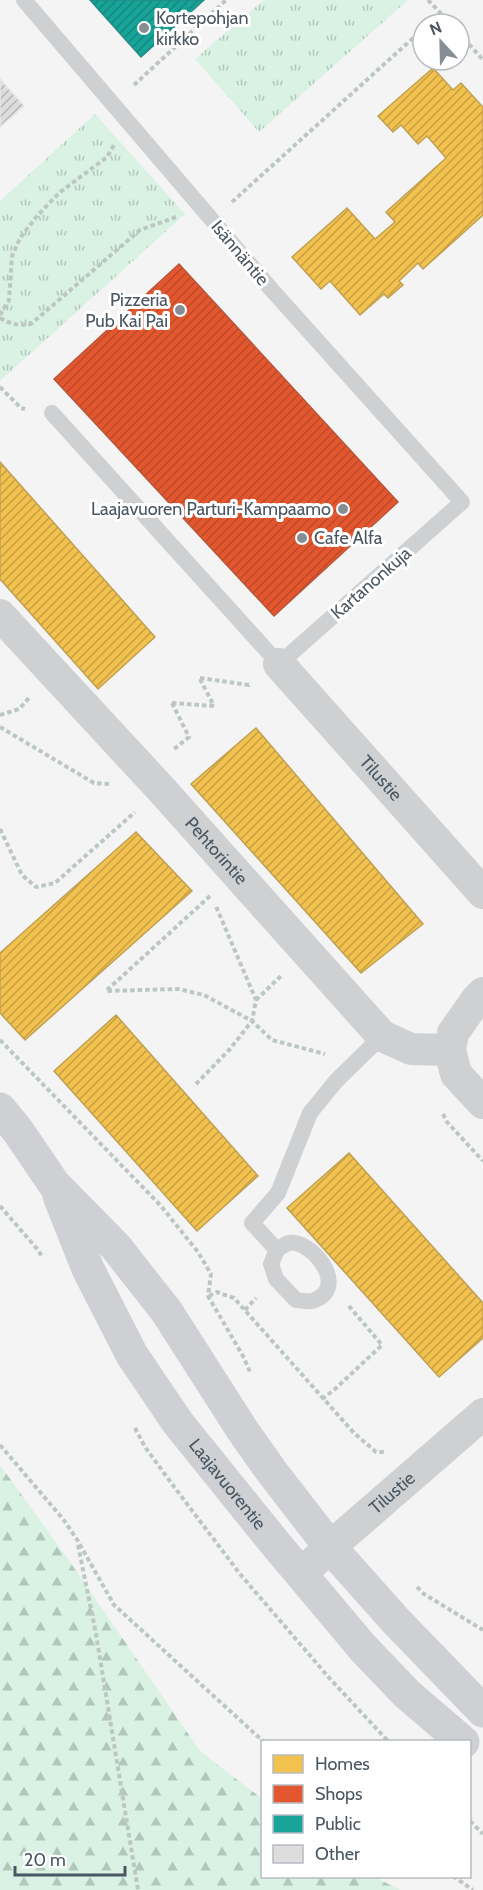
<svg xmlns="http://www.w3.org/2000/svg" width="483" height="1890" font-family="Cabin,sans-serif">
	<defs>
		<pattern id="grass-tufts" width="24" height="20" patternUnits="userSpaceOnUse" patternTransform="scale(1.5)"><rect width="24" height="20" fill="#d9f2e3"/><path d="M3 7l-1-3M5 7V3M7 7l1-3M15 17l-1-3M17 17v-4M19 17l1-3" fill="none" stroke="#b2c7bb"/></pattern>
		<pattern id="forest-firs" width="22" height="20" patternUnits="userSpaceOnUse" patternTransform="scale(1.5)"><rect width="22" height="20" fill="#d9f2e3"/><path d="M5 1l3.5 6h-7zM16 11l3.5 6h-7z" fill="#b2c7bb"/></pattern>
		<pattern id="homes-hatch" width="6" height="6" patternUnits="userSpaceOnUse" patternTransform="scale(1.5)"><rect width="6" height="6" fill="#f2c14e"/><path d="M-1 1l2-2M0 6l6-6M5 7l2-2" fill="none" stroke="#c6a044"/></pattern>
		<pattern id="shops-hatch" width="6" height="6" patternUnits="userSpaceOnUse" patternTransform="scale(1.5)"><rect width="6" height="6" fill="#e4572e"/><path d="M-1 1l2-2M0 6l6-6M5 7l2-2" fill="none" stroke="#bb4b2b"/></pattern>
		<pattern id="public-hatch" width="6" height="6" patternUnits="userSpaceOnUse" patternTransform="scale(1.5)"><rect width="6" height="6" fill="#17a398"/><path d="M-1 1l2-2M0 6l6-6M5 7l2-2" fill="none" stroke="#17887f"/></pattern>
		<pattern id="building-hatch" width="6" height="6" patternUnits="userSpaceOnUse" patternTransform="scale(1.5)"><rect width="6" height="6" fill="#ddddde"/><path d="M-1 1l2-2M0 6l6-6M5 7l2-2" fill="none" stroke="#b5b6b7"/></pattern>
	</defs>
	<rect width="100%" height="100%" fill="#f4f4f4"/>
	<!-- grass -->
	<g fill="url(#grass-tufts)">
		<path d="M264 0H408L259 132 195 59Z"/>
		<path d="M95 114 185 214 0 381V201Z"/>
	</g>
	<!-- forest -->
	<path fill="url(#forest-firs)" d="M0 1465 68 1559 200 1751 262 1799V1876L375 1877 400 1890H0Z"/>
	<!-- homes -->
	<g fill="url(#homes-hatch)" stroke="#c0a154" stroke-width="1.5">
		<path d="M433 68 453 90 461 83 483 107V215L423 269 418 263 399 281 403 285 388 298 384 294 360 315 330 281 321 289 292 257 347 208 375 239 395 222 386 212 446 158 427 136 418 144 401 125 393 132 378 116Z"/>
		<path d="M0 462 155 637 98 689 0 579Z"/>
		<path d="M256 728 423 924 361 973 191 784Z"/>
		<path d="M136 832 192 891 25 1040 0 1013V953Z"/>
		<path d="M116 1015 258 1176 197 1231 54 1071Z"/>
		<path d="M349 1153 483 1303V1338L439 1377 287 1208Z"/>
	</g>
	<!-- shops -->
	<path fill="url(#shops-hatch)" stroke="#b6573d" stroke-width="1.5" d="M179 264 398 502 274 616 54 379Z"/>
	<!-- public -->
	<path fill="url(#public-hatch)" stroke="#268c88" stroke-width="1.5" d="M90 0H204L141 57Z"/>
	<!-- building -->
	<path fill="url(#building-hatch)" stroke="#e5e6e7" stroke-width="1.5" d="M0 79 24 106 0 127Z"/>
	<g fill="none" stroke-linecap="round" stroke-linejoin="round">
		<!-- path -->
		<g stroke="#bcc7c4" stroke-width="4" stroke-dasharray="4.5 3" stroke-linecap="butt">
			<path d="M428 0 451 24"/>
			<path d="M429 24 441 13"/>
			<path d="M459 33 483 60"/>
			<path d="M134 85 226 0"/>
			<path d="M232 202 423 29"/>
			<path d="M0 315 9 300 12 256 20 238 37 216 59 193 107 157 114 145"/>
			<path d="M0 318C11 324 18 326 31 324L140 230 176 217"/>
			<path d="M0 387 21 408 25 409"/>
			<path d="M200 678 249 685 251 683"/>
			<path d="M200 679 214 706"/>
			<path d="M172 703 189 737 173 750"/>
			<path d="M172 703 214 706"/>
			<path d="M0 715 19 709 29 698"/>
			<path d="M0 727 94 783 109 784"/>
			<path d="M0 829 22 875 36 887 55 883 135 812"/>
			<path d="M210 896 106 991 178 989 204 995 252 1021 272 1040 325 1054"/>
			<path d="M256 1000 281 976"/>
			<path d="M0 1040 161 1206 198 1252 211 1274 208 1296 243 1356 250 1372"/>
			<path d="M196 1084 230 1049 252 1021 256 1000 215 904"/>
			<path d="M443 1114 447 1122 483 1161"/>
			<path d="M0 1206 38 1250 43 1258"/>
			<path d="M209 1296 217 1292 234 1298 354 1433 376 1452H387"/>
			<path d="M245 1310 256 1298"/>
			<path d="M322 1399 334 1390 382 1345 348 1305"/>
			<path d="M135 1428 145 1447 172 1484 240 1574 331 1680 389 1742"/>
			<path d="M0 1445 63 1519 78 1541 114 1605 264 1742"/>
			<path d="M78 1545 96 1634 138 1890"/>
			<path d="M417 1587 424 1594 483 1630"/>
			<path d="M470 1821 483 1834"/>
			<path d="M453 1876 473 1890"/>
		</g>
		<!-- lane -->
		<g stroke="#ced0d2" stroke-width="16">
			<path d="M24 0 271 289 462 502 279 664 52 413"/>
			<path d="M277 1250 271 1264 276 1279 296 1300C301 1300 306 1302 311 1301 314 1301 316 1299 319 1298 346 1282 310 1239 289 1243 285 1244 280 1248 277 1250L252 1223 278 1193 310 1113 336 1081 382 1036"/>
		</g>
		<!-- street -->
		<g stroke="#ced0d2" stroke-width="32">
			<path id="s1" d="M0 615 161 789 382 1036 411 1049 450 1050"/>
			<path id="s2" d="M279 664 483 893"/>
			<path d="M483 993 477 999 453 1033 450 1050 456 1074 483 1103"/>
			<path id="s3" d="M301 1574 330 1547 483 1414"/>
		</g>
		<!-- secondary -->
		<g stroke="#ced0d4" stroke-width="33">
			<path d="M0 1109 18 1131 54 1184 116 1247 167 1312 243 1431 272 1472 330 1547 396 1621 483 1711"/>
			<path id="s4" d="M59 1196 88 1269 132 1355 178 1423 274 1542 363 1648 407 1694 463 1742"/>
		</g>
	</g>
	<!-- markers -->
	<g fill="#868d94" stroke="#fff" stroke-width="2">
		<circle cx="144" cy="28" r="6"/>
		<circle cx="180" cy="310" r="6"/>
		<circle cx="343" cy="509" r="6"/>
		<circle cx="302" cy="538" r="6"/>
	</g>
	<g text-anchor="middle" stroke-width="6" stroke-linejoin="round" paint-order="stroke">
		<!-- poi labels -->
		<g font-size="18" fill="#4a5661" stroke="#fff" text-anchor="start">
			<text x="156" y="24">Kortepohjan<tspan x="156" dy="21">kirkko</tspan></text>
			<text x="168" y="306" text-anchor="end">Pizzeria<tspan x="168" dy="21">Pub Kai Pai</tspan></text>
			<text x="331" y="515" text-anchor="end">Laajavuoren Parturi-Kampaamo</text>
			<text x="314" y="544">Cafe Alfa</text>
		</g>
		<!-- street labels -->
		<g font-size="18" fill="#4a5661" stroke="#fff">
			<text transform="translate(240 253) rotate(50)" y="6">Isännäntie</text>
			<text transform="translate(371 583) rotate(-41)" y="6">Kartanonkuja</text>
			<text dy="6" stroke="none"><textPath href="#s2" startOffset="153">Tilustie</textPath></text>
			<text dy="6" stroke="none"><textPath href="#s1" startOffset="320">Pehtorintie</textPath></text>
			<text dy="6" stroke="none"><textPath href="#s4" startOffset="336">Laajavuorentie</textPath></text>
			<text dy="6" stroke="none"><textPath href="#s3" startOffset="122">Tilustie</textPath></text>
		</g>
	</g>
	<!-- legend -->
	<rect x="261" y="1740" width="210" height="138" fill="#ffffff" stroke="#b7bbc0" stroke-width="1.5"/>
	<rect x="273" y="1755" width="30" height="18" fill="#f2c14e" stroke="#b7bbc0" stroke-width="1.5"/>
	<text x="315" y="1770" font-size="18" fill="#4a5661">Homes</text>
	<rect x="273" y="1785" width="30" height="18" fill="#e4572e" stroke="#b7bbc0" stroke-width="1.5"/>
	<text x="315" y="1800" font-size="18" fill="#4a5661">Shops</text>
	<rect x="273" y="1815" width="30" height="18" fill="#17a398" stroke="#b7bbc0" stroke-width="1.5"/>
	<text x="315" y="1830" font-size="18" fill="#4a5661">Public</text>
	<rect x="273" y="1845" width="30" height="18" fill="#ddddde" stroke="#b7bbc0" stroke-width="1.5"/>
	<text x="315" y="1860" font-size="18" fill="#4a5661">Other</text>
	<!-- north arrow -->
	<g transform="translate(441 42) rotate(338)"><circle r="28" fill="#ffffff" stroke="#b7bbc0" stroke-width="1.5"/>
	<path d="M0-4.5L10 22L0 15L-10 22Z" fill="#868d94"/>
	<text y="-9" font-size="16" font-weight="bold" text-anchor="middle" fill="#4a5661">N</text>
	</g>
	<!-- scale -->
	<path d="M15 1866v9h110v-9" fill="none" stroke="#4a5661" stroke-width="3"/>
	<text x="24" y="1866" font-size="18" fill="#4a5661" stroke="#ffffff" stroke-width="4.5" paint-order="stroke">20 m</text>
</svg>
